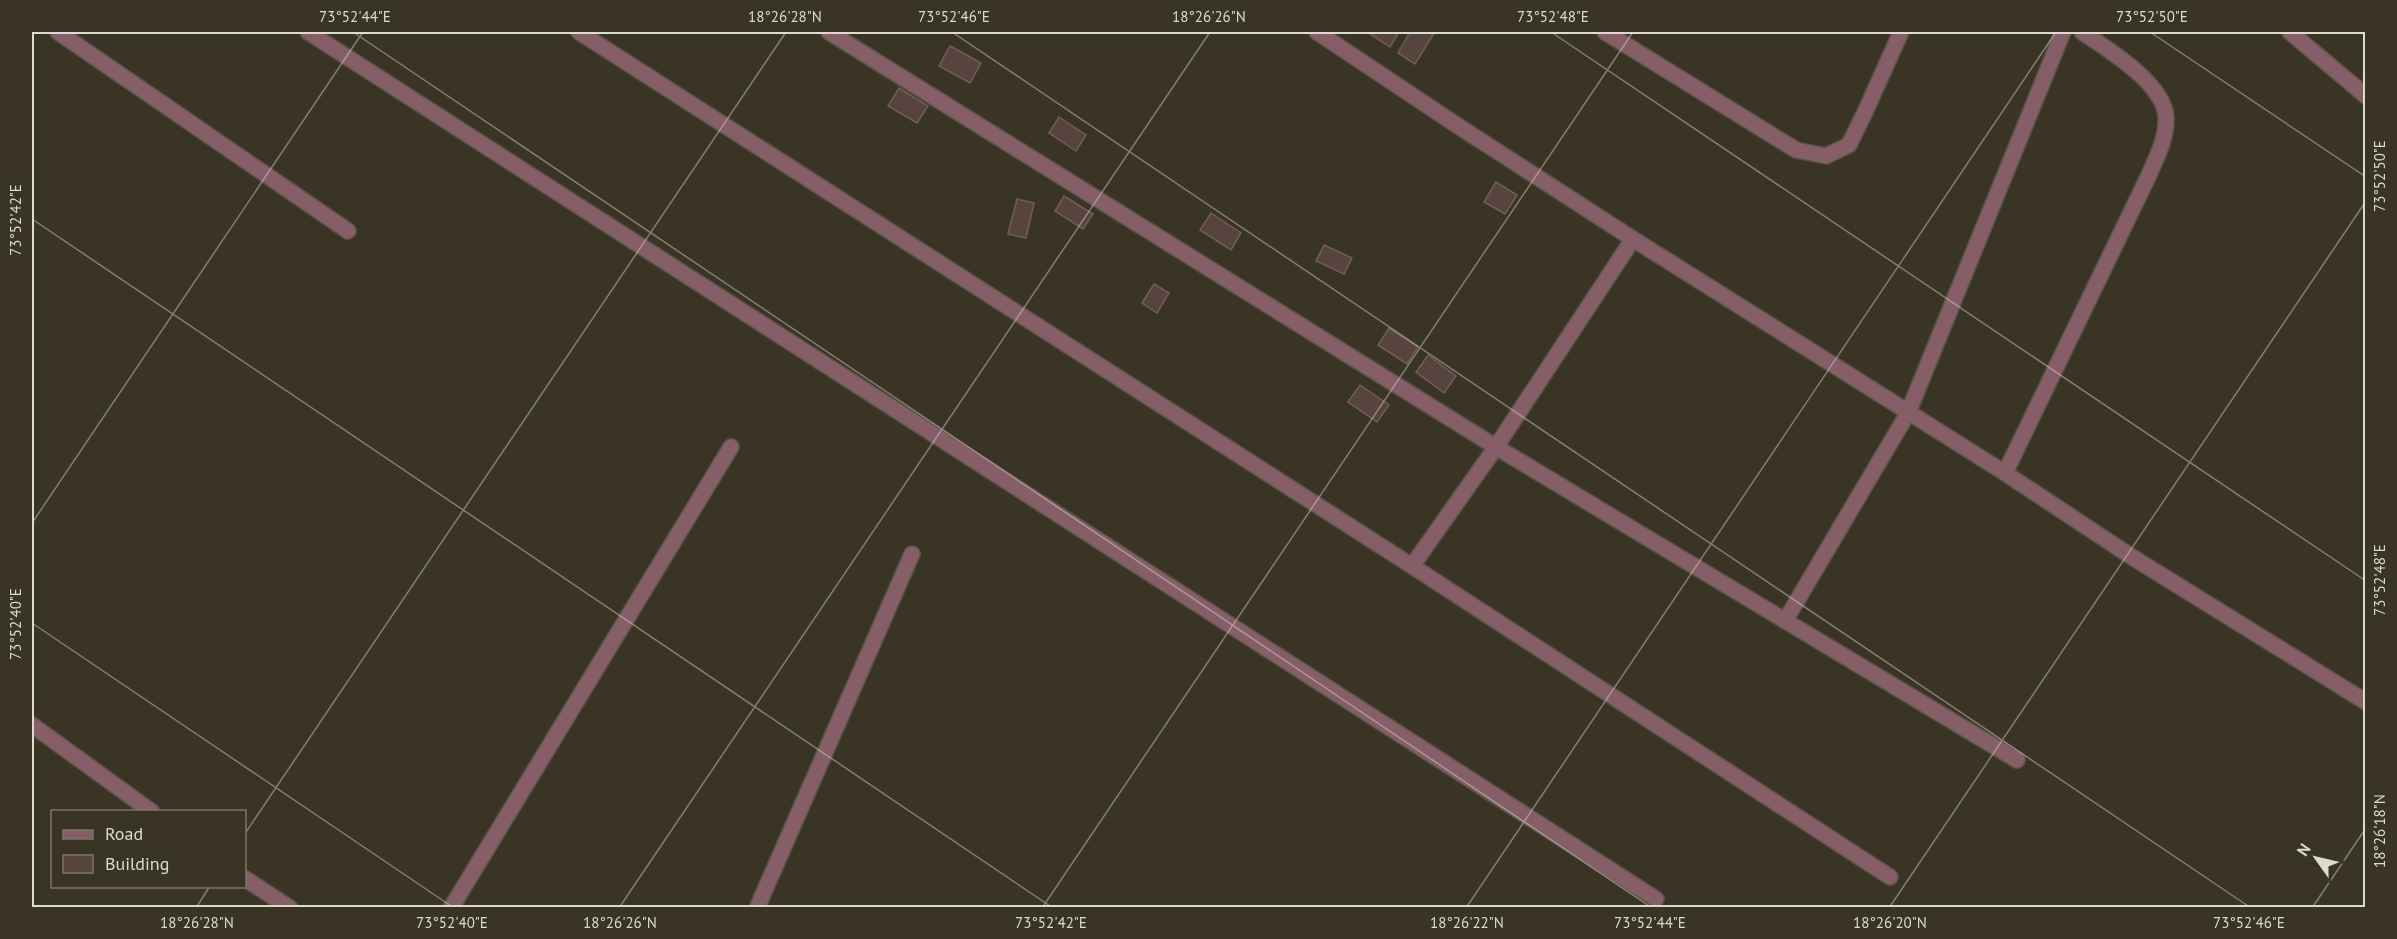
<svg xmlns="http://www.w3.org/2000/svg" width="2397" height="939" font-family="'PT Sans',sans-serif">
	<rect width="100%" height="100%" fill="#393424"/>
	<!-- building -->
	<g fill="#57443e" stroke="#715e58" stroke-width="1.5">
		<path d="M1367 32H1399L1390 47Z"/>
		<path d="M1410 32H1428L1433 35 1415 64 1398 53Z"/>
		<path d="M950 46 981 63 970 83 939 66Z"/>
		<path d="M899 88 928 106 917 123 888 106Z"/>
		<path d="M1059 117 1086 135 1076 151 1049 133Z"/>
		<path d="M1496 182 1517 195 1505 214 1484 202Z"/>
		<path d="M1064 196 1093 214 1083 229 1055 211Z"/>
		<path d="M1017 199 1034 203 1026 238 1008 234Z"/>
		<path d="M1211 213 1241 233 1231 250 1200 230Z"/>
		<path d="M1324 245 1352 258 1344 274 1316 261Z"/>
		<path d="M1154 284 1169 293 1157 313 1142 303Z"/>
		<path d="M1389 328 1418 347 1407 364 1378 345Z"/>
		<path d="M1428 355 1456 376 1444 393 1416 372Z"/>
		<path d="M1360 385 1389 405 1377 422 1348 402Z"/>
	</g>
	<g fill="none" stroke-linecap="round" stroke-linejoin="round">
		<defs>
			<g id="minor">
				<path d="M58 32 348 231"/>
				<path d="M308 32 1656 899"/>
				<path d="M579 32 1412 566 1890 877"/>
				<path d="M829 32 1496 447 2017 760"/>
				<path d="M1317 32 1455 124 1633 239 2005 473 2132 557 2366 702"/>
				<path d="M1605 32 1796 150 1826 156 1849 145 1866 110 1901 32"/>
				<path d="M2290 32 2366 96"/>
				<path d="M2005 473 2149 175C2157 156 2167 138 2166 117 2164 83 2107 49 2082 32"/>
				<path d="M1412 566 1496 447 1633 239"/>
				<path d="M1785 621 1908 413 2063 32"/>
				<path d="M32 725 152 812"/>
				<path d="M244 878 290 908"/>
				<path d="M451 908 731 447"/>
				<path d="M757 908 912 554"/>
			</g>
		</defs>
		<!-- minor casing -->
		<use href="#minor" stroke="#575243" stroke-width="18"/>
		<!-- minor -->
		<use href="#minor" stroke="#855e68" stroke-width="15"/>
	</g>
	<!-- ticks -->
	<path fill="none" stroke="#dddad0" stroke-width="1.5" stroke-opacity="0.45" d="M353 32 1652 908M952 32 2251 908M1551 32 2366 581M2150 32 2366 177M32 219 1053 908M32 523 363 32M32 623 454 908M244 835 786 32M196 908 210 886M619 908 1210 32M1042 908 1633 32M1466 908 2056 32M1889 908 2366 201M2312 908 2366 828"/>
	<!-- border -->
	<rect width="2397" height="939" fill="none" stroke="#393424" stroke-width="66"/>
	<!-- legend -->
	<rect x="51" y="810" width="195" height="78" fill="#393424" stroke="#7b7669" stroke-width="1.5"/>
	<rect x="63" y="830" width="30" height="9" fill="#855e68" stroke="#7b7669" stroke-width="1.5"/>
	<text x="105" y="840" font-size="18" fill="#dddad0">Road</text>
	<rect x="63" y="855" width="30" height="18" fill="#57443e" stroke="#7b7669" stroke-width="1.5"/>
	<text x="105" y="870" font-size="18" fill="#dddad0">Building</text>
	<!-- north arrow -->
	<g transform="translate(2316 858) rotate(304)" stroke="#393424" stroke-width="4.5" paint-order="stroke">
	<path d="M0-4.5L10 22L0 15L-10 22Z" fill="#dddad0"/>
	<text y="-9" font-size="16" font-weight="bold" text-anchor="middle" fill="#dddad0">N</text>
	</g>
	<rect x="33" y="33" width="2331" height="873" fill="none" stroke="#dddad0" stroke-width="2"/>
	<g font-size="15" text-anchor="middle" fill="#dddad0">
		<text x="355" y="22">73°52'44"E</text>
		<text x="785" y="22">18°26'28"N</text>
		<text x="954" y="22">73°52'46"E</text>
		<text x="1209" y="22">18°26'26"N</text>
		<text x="1553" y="22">73°52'48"E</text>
		<text x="2152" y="22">73°52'50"E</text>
		<text transform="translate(2380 176) rotate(-90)" y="5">73°52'50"E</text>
		<text transform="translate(16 220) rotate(-90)" y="5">73°52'42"E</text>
		<text transform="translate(2380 580) rotate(-90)" y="5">73°52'48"E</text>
		<text transform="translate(16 624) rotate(-90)" y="5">73°52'40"E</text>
		<text transform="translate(2380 831) rotate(-90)" y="5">18°26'18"N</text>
		<text x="197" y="928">18°26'28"N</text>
		<text x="452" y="928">73°52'40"E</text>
		<text x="620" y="928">18°26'26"N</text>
		<text x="1051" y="928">73°52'42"E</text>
		<text x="1467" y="928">18°26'22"N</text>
		<text x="1650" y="928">73°52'44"E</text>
		<text x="1890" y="928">18°26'20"N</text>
		<text x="2249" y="928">73°52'46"E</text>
	</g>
</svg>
